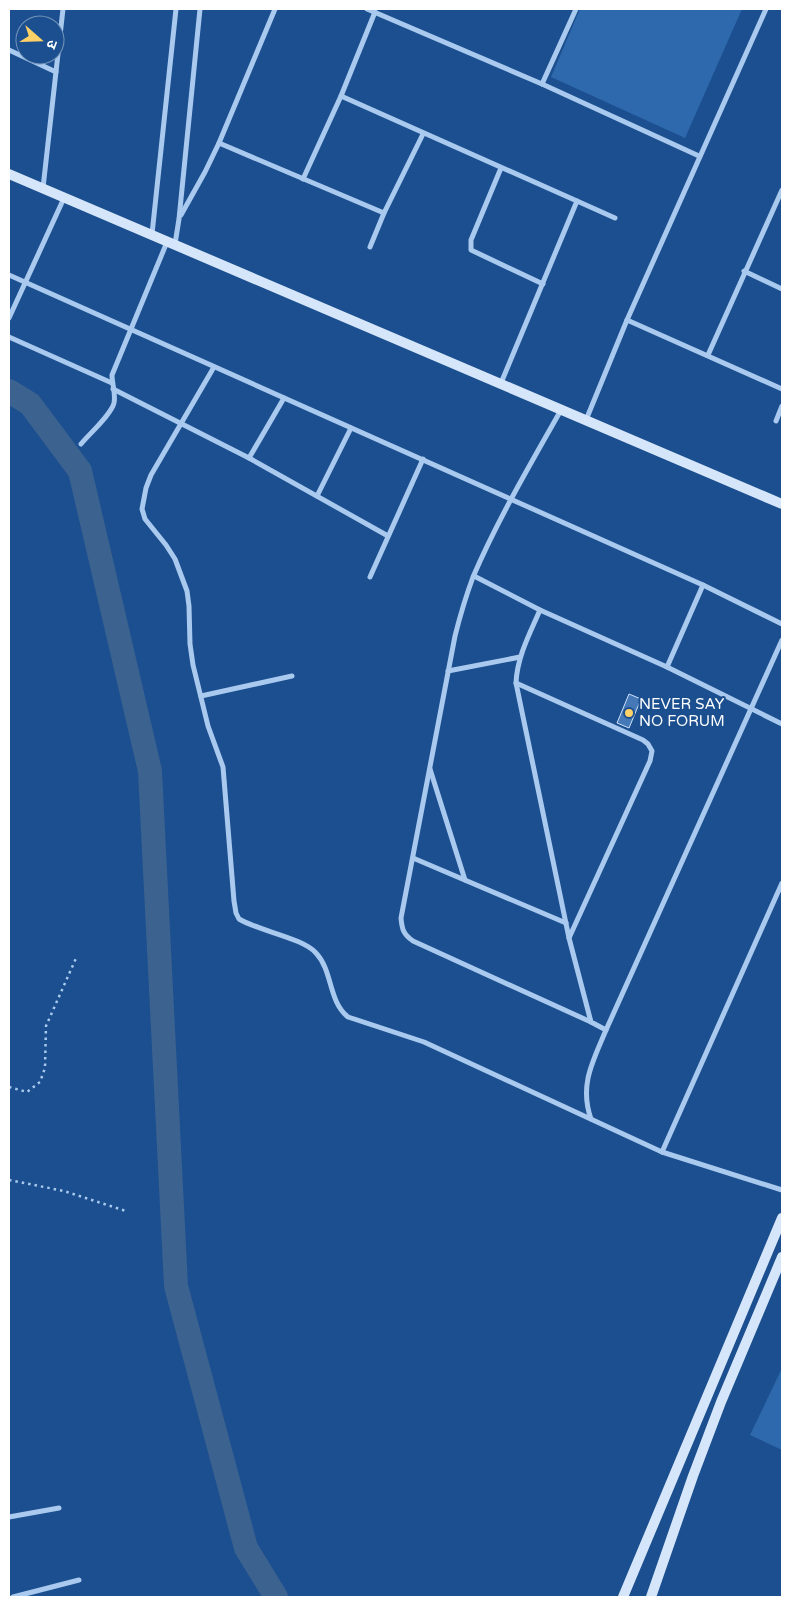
<svg xmlns="http://www.w3.org/2000/svg" width="791" height="1606" font-family="'Varela Round','Noto Sans Devanagari',sans-serif">
	<rect width="100%" height="100%" fill="#1b4f8f"/>
	<!-- green -->
	<g fill="#2e69ad">
		<path d="M580 9H742L685 138 551 77Z"/>
		<path d="M782 1368V1450L750 1435Z"/>
	</g>
	<g fill="none" stroke-linecap="round" stroke-linejoin="round">
		<!-- river -->
		<path stroke="#3c6290" stroke-width="24" d="M9 391 30 404 80 471 150 771 176 1286 246 1548 276 1597"/>
	</g>
	<!-- building -->
	<path fill="#4478b7" stroke="#cfe3fa" d="M629 694 641 699 629 728 617 723Z"/>
	<g fill="none" stroke-linecap="round" stroke-linejoin="round">
		<!-- path -->
		<g stroke="#a9c9ee" stroke-width="2.5" stroke-dasharray="2.5 4" stroke-linecap="butt">
			<path d="M9 1087 27 1092 40 1082 45 1068 46 1026 77 956"/>
			<path d="M9 1180 64 1191 126 1211"/>
		</g>
		<!-- street -->
		<g stroke="#a9c9ee" stroke-width="5">
			<path d="M367 9 542 84 699 156"/>
			<path d="M9 50 56 72"/>
			<path d="M542 84 576 9"/>
			<path d="M341 96 577 201 501 383"/>
			<path d="M219 143 384 213"/>
			<path d="M501 168 471 240V250L543 284"/>
			<path d="M303 179 341 96 375 12"/>
			<path d="M43 188 63 9"/>
			<path d="M577 201 615 218"/>
			<path d="M181 215 205 172 219 143 275 9"/>
			<path d="M152 234 176 9"/>
			<path d="M175 244 179 219 200 9"/>
			<path d="M370 247 384 213 423 134"/>
			<path d="M744 271 782 289"/>
			<path d="M9 275 703 585 782 624"/>
			<path d="M9 318 64 198"/>
			<path d="M627 320 782 389"/>
			<path d="M9 337 112 383"/>
			<path d="M708 355 782 190"/>
			<path d="M214 367 151 475 146 488 142 509 145 519 166 545 175 559 187 591 189 606 190 644 193 665 208 726 223 767 234 901 236 913 239 919C259 931 303 938 316 953 333 971 328 1001 348 1017L424 1042 662 1152 782 1190"/>
			<path d="M113 389 249 458 388 536"/>
			<path d="M561 410C530 465 498 519 473 577 466 596 460 616 455 636L401 918C402 929 403 934 413 941L591 1022"/>
			<path d="M586 420 627 320 766 9"/>
			<path d="M776 421 782 406"/>
			<path d="M81 444C89 434 111 415 114 403 116 394 112 384 112 375L167 242"/>
			<path d="M249 458 284 398"/>
			<path d="M317 496 351 428"/>
			<path d="M474 576 540 610 667 667 782 724"/>
			<path d="M370 577 423 459"/>
			<path d="M540 610C530 633 517 657 516 683L569 938 591 1022 606 1030"/>
			<path d="M667 667 703 585"/>
			<path d="M448 671 520 657"/>
			<path d="M516 683 643 740 648 744 652 751 650 761 569 938"/>
			<path d="M201 696 292 676"/>
			<path d="M430 769 465 880"/>
			<path d="M413 858 566 923"/>
			<path d="M591 1119C579 1085 593 1061 606 1030L782 640"/>
			<path d="M662 1152 782 883"/>
			<path d="M9 1517 59 1508"/>
			<path d="M13 1597 79 1580"/>
		</g>
		<!-- secondary -->
		<g stroke="#d6e6fa" stroke-width="10">
			<path d="M9 174 782 504"/>
			<path d="M623 1597 782 1218"/>
			<path d="M651 1597 693 1476 721 1402 782 1257"/>
		</g>
	</g>
	<!-- markers -->
	<circle fill="#ffd166" stroke="#1b4f8f" stroke-width="2" cx="629" cy="713" r="5"/>
	<g text-anchor="middle" stroke-width="4" stroke-linejoin="round" paint-order="stroke">
		<!-- poi labels -->
		<g font-size="15" fill="#fff" stroke="#1b4f8f" text-anchor="start">
			<text x="639" y="709">NEVER SAY<tspan x="639" dy="17">NO FORUM</tspan></text>
		</g>
	</g>
	<!-- border -->
	<rect width="791" height="1606" fill="none" stroke="#ffffff" stroke-width="20"/>
	<!-- north arrow -->
	<g transform="translate(40 40) rotate(110)"><circle r="24" fill="#1b4f8f" stroke="#7695bc"/>
	<path d="M0-4L9 19L0 12L-9 19Z" fill="#ffd166"/>
	<text y="-8" font-size="14" font-weight="bold" text-anchor="middle" fill="#ffffff">उ</text>
	</g>
</svg>
